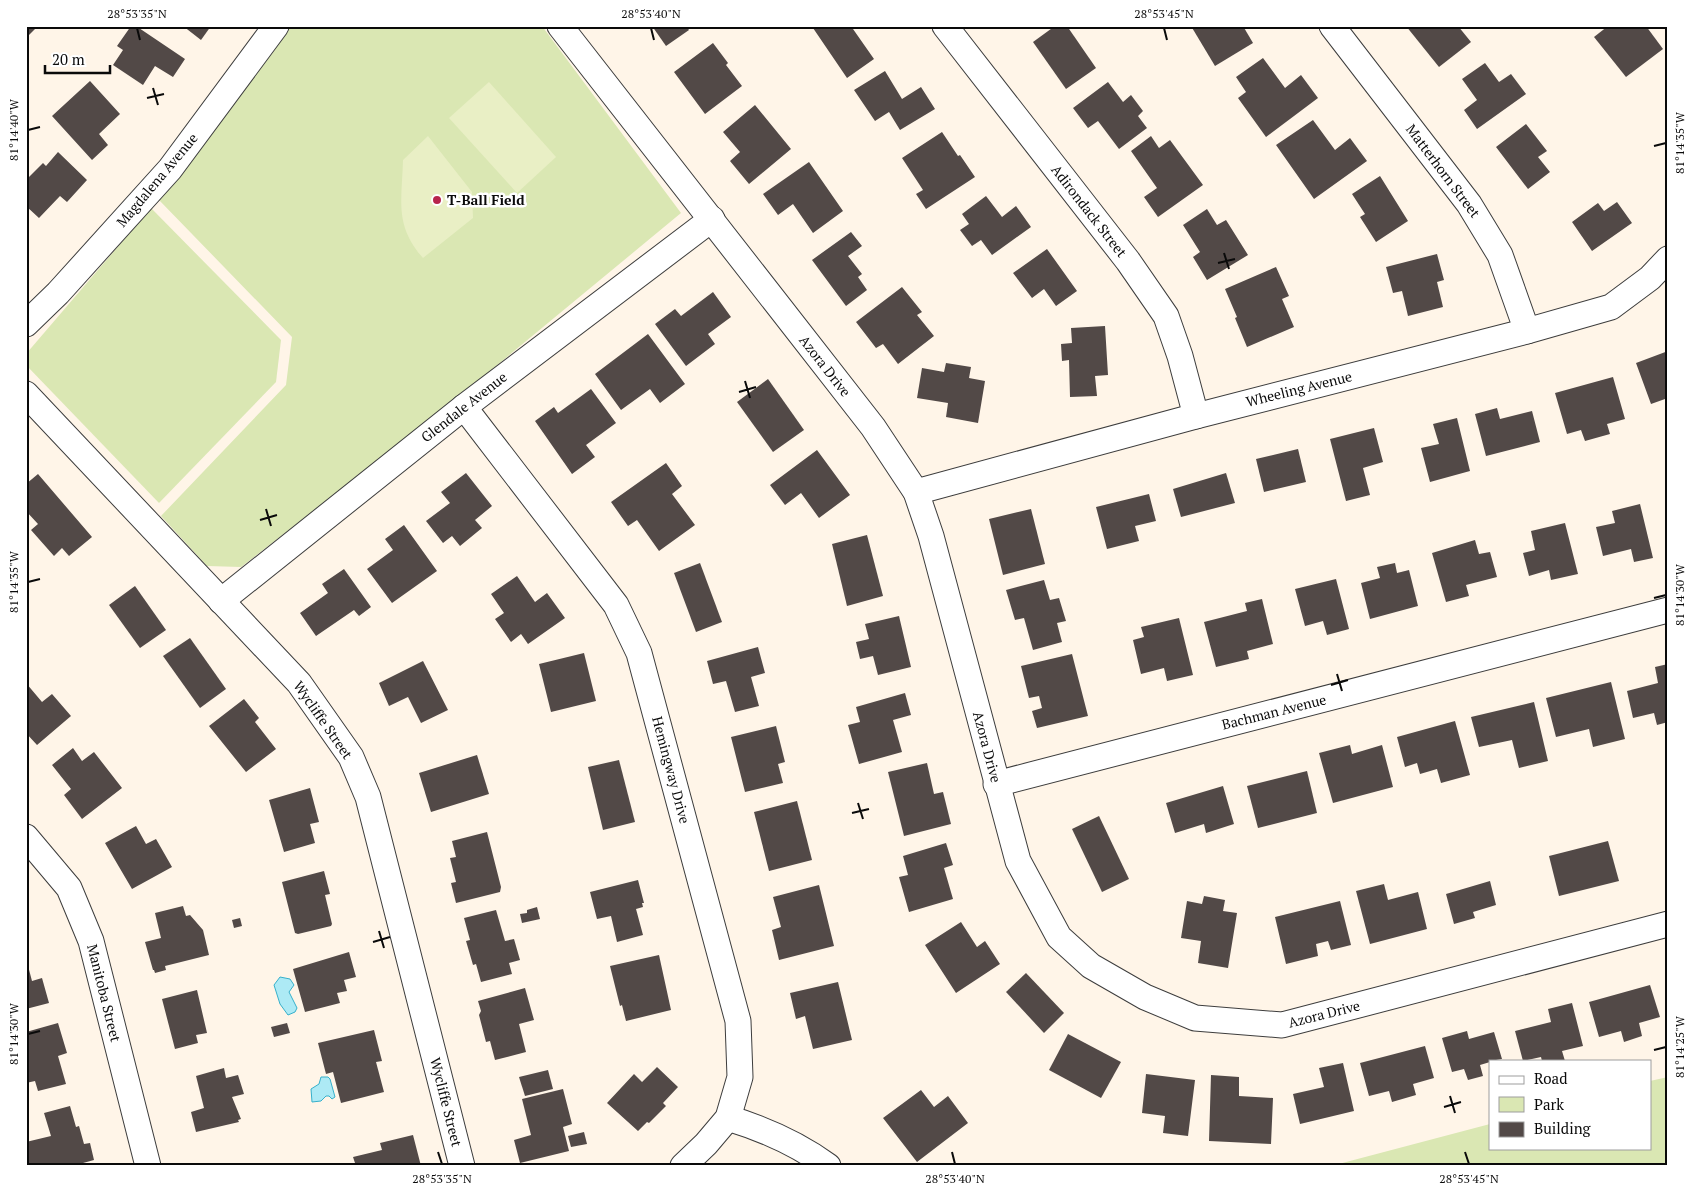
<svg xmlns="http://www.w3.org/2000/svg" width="1694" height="1192" font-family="'PT Serif',serif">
	<rect width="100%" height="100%" fill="#fff5e8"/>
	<!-- green -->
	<g fill="#dae7b3">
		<path d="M291 26H542L681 213 432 419 241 567 207 566 161 516 286 385 292 337 159 200 274 51Z"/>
		<path d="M151 208 281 340 276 382 159 503 26 365V354Z"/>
		<path d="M1668 1077V1166H1331L1490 1124V1148H1650V1081Z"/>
	</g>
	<!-- pitch -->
	<g fill="#e9efc5">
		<path d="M489 82 556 157 517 193 449 118Z"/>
		<path d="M428 136 472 192 473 218 423 258C394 225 402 200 403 160Z"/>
	</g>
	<!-- water -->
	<g fill="#adeaf5" stroke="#36b0cb">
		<path d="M280 977 290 979 294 985 289 992 297 1008 295 1012 288 1015 280 1004 274 985Z"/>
		<path d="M321 1077H328L330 1079 335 1097 332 1099 329 1096H326L321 1101 312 1102 311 1089 319 1084Z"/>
	</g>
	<!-- building -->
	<g fill="#524947">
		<path d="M26 26H38L26 38Z"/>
		<path d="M131 26H136L185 59 173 77 155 66 143 85 113 65 123 50 117 46Z"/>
		<path d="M183 26H211L201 40Z"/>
		<path d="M652 26H686L689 30 666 46Z"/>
		<path d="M815 26H857L853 29 874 59 847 78 813 28Z"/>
		<path d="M1055 26H1067L1096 68 1066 89 1033 42Z"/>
		<path d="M1191 26H1243L1253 43 1215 66Z"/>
		<path d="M1406 26H1458L1471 42 1439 67Z"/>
		<path d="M1608 26H1646L1663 49 1626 77 1594 37Z"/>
		<path d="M713 43 728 63 726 65 742 86 705 114 674 72Z"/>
		<path d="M1263 58 1285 88 1301 75 1318 98 1266 137 1238 98 1246 92 1236 77Z"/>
		<path d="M1485 63 1499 82 1511 74 1526 94 1477 129 1464 110 1477 100 1462 79Z"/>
		<path d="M885 71 902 99 921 87 935 109 900 130 889 112 875 121 854 90Z"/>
		<path d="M90 81 120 114 99 134 108 145 92 160 52 116Z"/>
		<path d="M1108 82 1123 102 1131 95 1143 111 1138 116 1147 128 1119 149 1098 121 1088 128 1073 108Z"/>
		<path d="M755 105 791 149 749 184 730 161 740 152 723 132Z"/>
		<path d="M1313 120 1335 150 1350 138 1367 161 1314 199 1276 145Z"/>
		<path d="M1526 124 1547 151 1538 157 1550 172 1528 189 1496 147Z"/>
		<path d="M942 132 958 156 960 155 975 177 926 209 916 194 923 190 902 158Z"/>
		<path d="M1151 136 1159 148 1170 140 1203 185 1158 217 1144 197 1157 188 1131 151Z"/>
		<path d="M58 152 87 180 67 202 60 196 39 218 26 206V180L43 163 46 166Z"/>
		<path d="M809 162 843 211 813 233 793 204 778 215 763 194Z"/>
		<path d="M1380 176 1408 221 1376 242 1360 217 1365 214 1352 194Z"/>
		<path d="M986 196 1002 217 1016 206 1031 227 992 255 981 240 972 246 960 230 969 224 962 214Z"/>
		<path d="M1617 202 1632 223 1592 251 1572 222 1598 203 1604 211Z"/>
		<path d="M1207 209 1217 225 1226 220 1248 255 1207 280 1193 257 1200 252 1183 225Z"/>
		<path d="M851 232 862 246 848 256 862 274 858 277 867 290 846 306 812 260Z"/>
		<path d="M1047 249 1077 291 1056 306 1044 289 1032 298 1013 273Z"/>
		<path d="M1437 254 1444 280 1437 282 1443 307 1408 316 1402 291 1393 293 1386 267Z"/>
		<path d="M1276 267 1289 296 1282 299 1294 327 1247 347 1235 318 1237 317 1225 289Z"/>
		<path d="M902 287 922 312 917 315 934 336 898 364 883 344 876 348 856 322Z"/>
		<path d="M713 292 731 317 708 334 715 344 686 366 655 324 675 309 681 316Z"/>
		<path d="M1105 326 1108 375 1095 376 1097 396 1070 397 1069 360 1062 361 1061 344 1072 343 1071 328Z"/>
		<path d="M648 334 685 384 660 403 650 389 621 410 595 374Z"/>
		<path d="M1668 351V406L1665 399 1651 404 1636 363Z"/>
		<path d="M946 363 971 367 969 378 985 381 978 423 946 417 948 403 917 398 922 368 944 372Z"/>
		<path d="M1613 377 1625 419 1607 424 1610 434 1585 441 1581 430 1567 434 1555 393Z"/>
		<path d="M768 379 804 430 773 452 737 402Z"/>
		<path d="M591 389 616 423 586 445 595 457 572 474 535 421 554 407 558 413Z"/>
		<path d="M1497 408 1500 419 1532 411 1540 442 1486 456 1475 414Z"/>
		<path d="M1457 418 1470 471 1430 482 1421 448 1439 444 1433 424Z"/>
		<path d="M1374 428 1383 462 1363 468 1370 495 1346 501 1330 439Z"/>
		<path d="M1298 449 1306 482 1264 492 1256 459Z"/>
		<path d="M817 450 850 495 819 518 801 493 785 505 770 485Z"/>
		<path d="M666 463 682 486 672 494 695 525 659 551 637 520 628 526 611 502Z"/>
		<path d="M466 473 492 506 475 520 482 528 460 546 452 536 443 543 426 521 450 503 441 492Z"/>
		<path d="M1226 473 1235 503 1181 517 1173 489Z"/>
		<path d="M38 474 92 537 69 556 62 548 54 556 31 530 38 524 26 511V484Z"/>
		<path d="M1149 494 1156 521 1135 526 1139 541 1107 549 1096 507Z"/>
		<path d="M1640 504 1653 558 1634 562 1631 549 1603 556 1596 527 1615 523 1612 511Z"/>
		<path d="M1031 509 1045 564 1003 575 989 519Z"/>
		<path d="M1565 523 1578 574 1551 580 1549 570 1529 576 1523 553 1535 550 1531 531Z"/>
		<path d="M404 525 437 571 392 603 367 569 393 550 385 539Z"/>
		<path d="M867 535 883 596 847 606 832 544Z"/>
		<path d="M1475 540 1479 554 1490 552 1497 577 1466 585 1469 596 1446 602 1432 553Z"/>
		<path d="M700 563 722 622 696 632 674 573Z"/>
		<path d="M1395 563 1397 573 1409 570 1418 606 1370 619 1361 583 1380 578 1377 567Z"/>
		<path d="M344 569 371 607 359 616 354 610 316 636 300 613 328 593 322 584Z"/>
		<path d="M517 576 535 602 547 593 565 618 528 644 521 634 511 642 495 619 504 613 491 594Z"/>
		<path d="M1336 579 1349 629 1327 635 1323 621 1305 626 1295 589Z"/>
		<path d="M1044 580 1050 600 1059 598 1066 621 1057 623 1062 642 1033 650 1024 618 1015 620 1006 590Z"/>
		<path d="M135 586 166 630 140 648 109 605Z"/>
		<path d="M1262 599 1273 644 1247 651 1249 659 1216 667 1204 622 1247 611 1245 603Z"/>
		<path d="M899 616 911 667 878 675 873 656 860 659 856 642 869 639 865 624Z"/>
		<path d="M1179 618 1193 675 1167 681 1164 668 1141 674 1133 640 1144 637 1141 627Z"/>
		<path d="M190 638 226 689 200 708 163 656Z"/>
		<path d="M758 647 765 673 751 677 759 706 735 712 726 681 713 684 707 661Z"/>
		<path d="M584 653 596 701 551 712 539 664Z"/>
		<path d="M1072 654 1088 716 1037 728 1032 711 1042 708 1039 696 1029 698 1021 666Z"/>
		<path d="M423 661 448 710 421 723 408 697 389 706 379 683Z"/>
		<path d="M1668 664V722L1657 725 1654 713 1633 718 1627 691 1658 683 1655 667Z"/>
		<path d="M1611 682 1625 739 1593 747 1589 729 1556 737 1546 698Z"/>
		<path d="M26 683 42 702 52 694 71 716 37 745 26 733Z"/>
		<path d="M905 693 911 715 893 720 902 752 859 764 848 725 860 722 856 707Z"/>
		<path d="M244 699 259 718 255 722 276 749 246 772 209 726Z"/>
		<path d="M1534 702 1548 761 1519 768 1512 740 1479 747 1471 717Z"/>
		<path d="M1455 721 1470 775 1441 783 1437 769 1420 774 1417 763 1405 767 1397 737Z"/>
		<path d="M776 726 785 762 778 764 783 783 745 792 731 737Z"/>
		<path d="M1350 745 1352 754 1382 745 1393 787 1333 803 1319 753Z"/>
		<path d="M73 748 82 761 94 752 122 788 82 819 64 795 71 789 52 765Z"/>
		<path d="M477 755 489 794 431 812 419 773Z"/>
		<path d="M619 760 635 822 603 830 588 767Z"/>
		<path d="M927 763 934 794 943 792 951 824 904 836 888 772Z"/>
		<path d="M1307 771 1317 813 1258 828 1247 786Z"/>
		<path d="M1223 786 1234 824 1206 833 1204 824 1175 833 1166 803Z"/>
		<path d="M310 788 319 822 310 824 315 843 284 852 269 800Z"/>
		<path d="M797 801 812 860 769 871 754 812Z"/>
		<path d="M1099 816 1129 879 1102 892 1072 829Z"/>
		<path d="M136 826 146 844 156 839 172 867 132 889 105 843Z"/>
		<path d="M487 832 501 887 500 892 456 903 451 883 456 882 450 858 456 857 452 841Z"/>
		<path d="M1608 841 1619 881 1559 896 1549 856Z"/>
		<path d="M946 843 953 865 944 868 953 899 909 912 899 877 908 875 903 856Z"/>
		<path d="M324 871 330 894 325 895 332 924 331 926 298 934 295 933 282 882Z"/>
		<path d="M638 880 644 903H642L643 907 636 909 643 935 617 942 611 916 597 919 590 892Z"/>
		<path d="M1490 881 1496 905 1473 912 1475 918 1454 924 1446 894Z"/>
		<path d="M1384 884 1388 900 1418 892 1427 929 1370 944 1356 891Z"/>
		<path d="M819 885 834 946 779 960 772 930 781 927 773 897Z"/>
		<path d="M1204 896 1225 900 1223 911 1237 913 1228 968 1198 963 1201 941 1181 938 1187 901 1202 904Z"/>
		<path d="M1340 901 1351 945 1331 950 1328 941 1316 944 1318 956 1286 964 1275 917Z"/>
		<path d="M183 906 186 916 190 915 203 930 209 955 165 966 166 970 155 973 154 970H153L145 942 161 938 155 913Z"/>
		<path d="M537 907 540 919 522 923 520 914 527 913V910Z"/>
		<path d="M496 910 505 941 514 939 520 960 509 963 512 974 481 982 476 964 473 965 466 941 470 940 464 918Z"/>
		<path d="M240 918 242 926 234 928 232 920Z"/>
		<path d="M961 922 977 947 985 941 1000 964 956 993 925 945Z"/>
		<path d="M349 952 356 977 344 980 347 991 337 993 340 1003 305 1012 293 969Z"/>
		<path d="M659 955 671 1010 626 1021 622 1005 620 1006 610 966Z"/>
		<path d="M27 962 32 981 42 978 49 1003 26 1009Z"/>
		<path d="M1026 973 1064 1013 1044 1033 1006 992Z"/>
		<path d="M838 982 852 1040 813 1049 805 1016 796 1019 790 993Z"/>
		<path d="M1650 985 1660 1017 1639 1023 1642 1036 1624 1042 1621 1031 1599 1037 1589 1002Z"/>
		<path d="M525 988 534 1020 519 1024 526 1052 495 1060 490 1041 486 1042 479 1015 481 1011 478 1001Z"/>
		<path d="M197 990 207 1033 196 1035 198 1043 175 1049 162 999Z"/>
		<path d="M1572 1003 1583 1046 1562 1051 1565 1061H1542L1541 1057 1523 1061 1515 1031 1551 1022 1548 1009Z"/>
		<path d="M58 1023 67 1053 58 1056 66 1084 38 1091 35 1081 26 1083V1032Z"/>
		<path d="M287 1023 290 1033 274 1037 271 1027Z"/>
		<path d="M374 1030 382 1061 376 1062 384 1092 341 1103 333 1072 326 1074 318 1043Z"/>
		<path d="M1467 1031 1469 1039 1494 1032 1502 1059 1490 1061V1062L1480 1065 1483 1076 1468 1080 1464 1069 1452 1072 1442 1038Z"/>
		<path d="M1068 1034 1121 1062 1101 1098 1049 1070Z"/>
		<path d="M1425 1046 1434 1078 1413 1084 1416 1095 1392 1102 1389 1091 1369 1096 1360 1063Z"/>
		<path d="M1343 1063 1354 1111 1300 1124 1293 1094 1324 1087 1319 1068Z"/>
		<path d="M657 1067 678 1087 663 1103 666 1106 649 1123 647 1122 638 1131 607 1103 634 1074 642 1082Z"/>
		<path d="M224 1068 226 1078 238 1075 244 1094 232 1097 241 1119 238 1120 239 1122 196 1132 191 1112 204 1108 196 1076Z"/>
		<path d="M548 1070 553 1089 525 1096 519 1077Z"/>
		<path d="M1146 1074 1195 1080 1188 1136 1163 1133 1165 1116 1142 1113Z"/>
		<path d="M1211 1075 1239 1077V1096L1273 1098 1271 1144 1209 1141Z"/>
		<path d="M563 1089 572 1124 563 1127 569 1151 520 1163 514 1140 531 1135 522 1099Z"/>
		<path d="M921 1090 934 1107 948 1096 968 1123 917 1162 883 1118Z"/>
		<path d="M70 1106 76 1127 79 1126 84 1144 90 1143 94 1160 72 1166H26V1142L51 1136 44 1113Z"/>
		<path d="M584 1132 587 1144 571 1147 568 1136Z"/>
		<path d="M413 1135 421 1166H356L353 1157 382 1150 380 1143Z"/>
	</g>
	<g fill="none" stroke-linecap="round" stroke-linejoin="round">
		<defs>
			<g id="minor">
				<path d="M560 26 873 427 916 492 931 536 1018 861 1059 937 1091 966 1145 997 1195 1018 1282 1025 1668 924"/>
				<path d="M945 26 1128 261 1166 316 1180 356 1196 416"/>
				<path d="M1332 26 1469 204 1500 255 1527 331"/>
				<path d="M26 324 58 293 170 169 276 26"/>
				<path d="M26 394 299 683 351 757 368 797 462 1166"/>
				<path d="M464 407 616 605 639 653 738 1021 740 1077 728 1118 706 1144 683 1166"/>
				<path d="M916 492 1196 416 1527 331 1611 307 1650 278 1668 259"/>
				<path d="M221 601 464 407 712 219"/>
				<path d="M996 784 1668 610"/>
				<path d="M26 837 69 888 91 941 148 1166"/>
				<path d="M728 1118C764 1129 798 1144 828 1166"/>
			</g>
		</defs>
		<!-- minor casing -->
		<use href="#minor" stroke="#3d3d3d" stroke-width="27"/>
		<!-- minor -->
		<use href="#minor" stroke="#fff" stroke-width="25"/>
	</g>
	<!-- ticks -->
	<path fill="none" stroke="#0a0a0a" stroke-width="2" d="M137 28 140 40M651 28 654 40M1164 28 1167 40M153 88 158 105M147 98 164 94M28 130 40 127M1654 146 1666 143M1224 253 1229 269M1218 263 1235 259M745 381 750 398M739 392 756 387M266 509 271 526M260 520 277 515M28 582 40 579M1654 598 1666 595M1337 674 1342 691M1331 685 1348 680M858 803 863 819M852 813 869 809M379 931 384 948M373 942 390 937M28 1034 40 1031M1654 1050 1666 1047M1450 1096 1455 1113M1444 1107 1461 1102M438 1152 442 1164M952 1152 955 1164M1465 1152 1469 1164"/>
	<!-- markers -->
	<circle fill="#b7254c" stroke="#fff" stroke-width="2" cx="437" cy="200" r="5"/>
	<g text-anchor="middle" stroke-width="5" stroke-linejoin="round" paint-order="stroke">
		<!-- street labels -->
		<g font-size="14" fill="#0a0a0a" stroke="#fff">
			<text transform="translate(1443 171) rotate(53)" y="5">Matterhorn Street</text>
			<text transform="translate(157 180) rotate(-50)" y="5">Magdalena Avenue</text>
			<text transform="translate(1089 211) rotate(52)" y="5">Adirondack Street</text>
			<text transform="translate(825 366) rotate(52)" y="5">Azora Drive</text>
			<text transform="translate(1299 389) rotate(-14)" y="5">Wheeling Avenue</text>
			<text transform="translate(464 407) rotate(-38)" y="5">Glendale Avenue</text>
			<text transform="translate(1274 712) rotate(-14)" y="5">Bachman Avenue</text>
			<text transform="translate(323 720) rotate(55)" y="5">Wycliffe Street</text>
			<text transform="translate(987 747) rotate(75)" y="5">Azora Drive</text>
			<text transform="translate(671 770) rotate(75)" y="5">Hemingway Drive</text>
			<text transform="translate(104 993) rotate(76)" y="5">Manitoba Street</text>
			<text transform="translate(1324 1014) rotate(-14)" y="5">Azora Drive</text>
			<text transform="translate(446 1102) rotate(76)" y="5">Wycliffe Street</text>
		</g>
		<!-- poi labels -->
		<g font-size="14" font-weight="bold" fill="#0a0a0a" stroke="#fff" text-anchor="start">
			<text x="447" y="205">T-Ball Field</text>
		</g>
	</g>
	<!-- border -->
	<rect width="1694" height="1192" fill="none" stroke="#ffffff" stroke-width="55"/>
	<!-- legend -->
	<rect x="1489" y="1060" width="162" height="90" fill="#ffffff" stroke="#9d9d9d"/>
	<rect x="1499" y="1076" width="25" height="8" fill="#ffffff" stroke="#9d9d9d"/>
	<text x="1534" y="1084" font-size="15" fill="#0a0a0a">Road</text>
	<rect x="1499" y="1097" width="25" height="15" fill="#dae7b3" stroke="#9d9d9d"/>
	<text x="1534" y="1110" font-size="15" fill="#0a0a0a">Park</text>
	<rect x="1499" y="1122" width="25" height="15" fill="#524947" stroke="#9d9d9d"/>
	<text x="1534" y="1134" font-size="15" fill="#0a0a0a">Building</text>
	<!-- scale -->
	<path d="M45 65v8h65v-8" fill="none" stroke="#0a0a0a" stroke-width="2.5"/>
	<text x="52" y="65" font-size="15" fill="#0a0a0a" stroke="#ffffff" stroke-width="4" paint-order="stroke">20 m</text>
	<rect x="28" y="28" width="1638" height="1136" fill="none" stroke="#0a0a0a" stroke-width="2"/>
	<g font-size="12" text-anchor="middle" fill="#0a0a0a">
		<text x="137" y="18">28°53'35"N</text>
		<text x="651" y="18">28°53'40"N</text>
		<text x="1164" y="18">28°53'45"N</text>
		<text transform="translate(14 130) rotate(-90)" y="4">81°14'40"W</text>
		<text transform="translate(1680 143) rotate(-90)" y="4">81°14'35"W</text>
		<text transform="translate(14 582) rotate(-90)" y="4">81°14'35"W</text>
		<text transform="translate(1680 595) rotate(-90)" y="4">81°14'30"W</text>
		<text transform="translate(14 1034) rotate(-90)" y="4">81°14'30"W</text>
		<text transform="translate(1680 1047) rotate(-90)" y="4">81°14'25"W</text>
		<text x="442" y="1183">28°53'35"N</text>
		<text x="955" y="1183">28°53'40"N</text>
		<text x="1469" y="1183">28°53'45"N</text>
	</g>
</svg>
